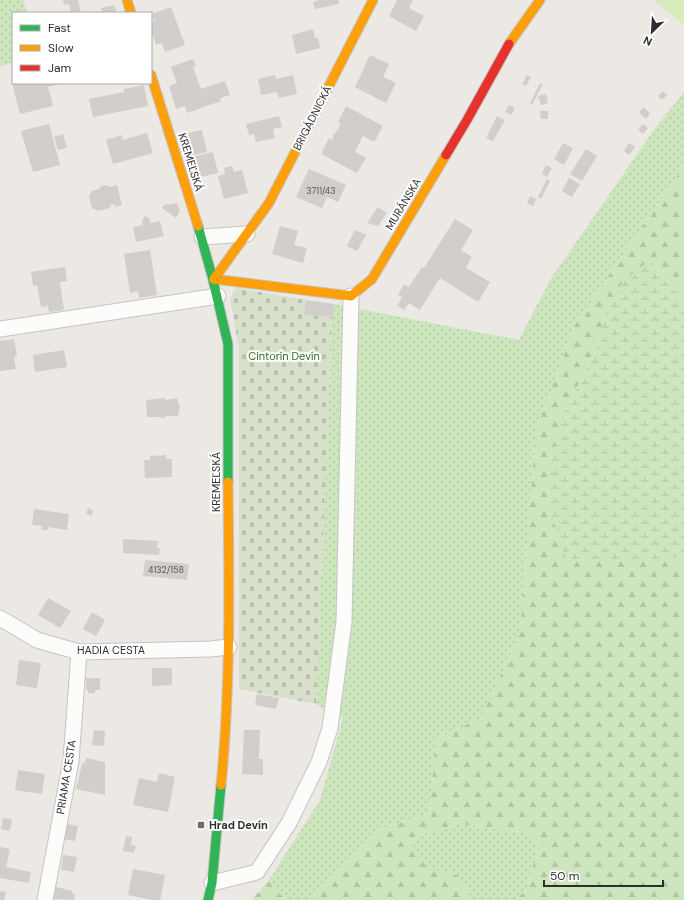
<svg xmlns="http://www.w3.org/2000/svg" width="684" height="900" font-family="'DM Sans',sans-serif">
	<defs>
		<pattern id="grass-dots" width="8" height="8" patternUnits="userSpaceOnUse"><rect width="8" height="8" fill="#cee6be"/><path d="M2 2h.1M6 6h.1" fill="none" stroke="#b1c6a4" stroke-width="1.8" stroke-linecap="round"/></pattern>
		<pattern id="forest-firs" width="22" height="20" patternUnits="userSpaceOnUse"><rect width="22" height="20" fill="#cee6be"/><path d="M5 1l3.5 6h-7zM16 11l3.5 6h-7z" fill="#b1c6a4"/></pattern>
		<pattern id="wetland-marsh" width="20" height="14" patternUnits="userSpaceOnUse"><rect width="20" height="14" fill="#cee6be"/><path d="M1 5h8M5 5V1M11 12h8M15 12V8" fill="none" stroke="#b1c6a4"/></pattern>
		<pattern id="cemetery-stones" width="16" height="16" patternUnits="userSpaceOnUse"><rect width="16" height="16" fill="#d8e0cc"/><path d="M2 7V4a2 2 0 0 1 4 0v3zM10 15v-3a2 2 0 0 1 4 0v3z" fill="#bac0b0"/></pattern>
	</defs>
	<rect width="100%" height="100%" fill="#ece8e4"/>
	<!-- grass -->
	<g fill="url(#grass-dots)">
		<path d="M0 0H23L27 13H13V63L0 66Z"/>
		<path d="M684 92V166L575 325 536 430 520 633 481 718 436 739 429 814 378 830 315 892 314 900H285L269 880 320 800 343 718 316 704 332 318 334 304 519 340 550 280 656 127Z"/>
		<path d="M460 824 529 833 538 846 527 889 516 900H472L459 876 427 867 410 850 417 836Z"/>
	</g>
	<!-- forest -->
	<g fill="url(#forest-firs)">
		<path d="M684 166V302L650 260 606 313 594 354 565 411 567 559 633 561 684 557V900H516L527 889 538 846 529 833 460 824 417 836 410 850 428 867 459 876 472 900H314L315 892 378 830 429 814 436 739 481 718 520 633 536 430 575 325Z"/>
		<path d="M269 880 285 900H252Z"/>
	</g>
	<!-- wetland -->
	<path fill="url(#wetland-marsh)" d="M650 260 684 302V557L633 561 566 559 549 508 552 454 565 411 594 354 606 313 623 281Z"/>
	<!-- cemetery -->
	<path fill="url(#cemetery-stones)" d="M236 288 306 300 304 314 332 318 316 704 239 689V348L230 299Z"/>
	<!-- pitch -->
	<path fill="#d9eabb" d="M654 0H684V25Z"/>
	<!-- building -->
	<g fill="#d1cecb">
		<path d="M63 0H78L81 13H71L69 4 64 5Z"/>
		<path d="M319 0H338L339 4 315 9 313 2Z"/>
		<path d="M397 0H413L409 8 424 16 416 31 389 16Z"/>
		<path d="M114 5 117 13H103L101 8Z"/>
		<path d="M171 7 185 45 165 52 162 43 156 45 151 30V23L154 22 152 14Z"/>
		<path d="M313 29 315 38H318L320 48 296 54 292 35Z"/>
		<path d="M370 55 389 64 383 77 396 83 386 103 355 87Z"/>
		<path d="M193 59 196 66 193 67 201 89 225 81 230 95 220 98 221 101 187 113 185 106 176 109 169 86 177 83 171 67Z"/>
		<path d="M275 75 276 79 293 75 297 94 279 98 277 92 261 95 258 79Z"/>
		<path d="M527 75 531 77 526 86 522 84Z"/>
		<path d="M11 79H13V83H59L60 84 48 87 53 106 20 114Z"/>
		<path d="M540 83 543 84 532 105 530 104Z"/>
		<path d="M144 85 148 106 93 117 89 99 124 92V89Z"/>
		<path d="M663 91 667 95 662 100 658 96Z"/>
		<path d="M546 94 548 103 541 105 538 96Z"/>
		<path d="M509 105 515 108 511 115 505 112Z"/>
		<path d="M346 106 383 126 374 142 363 136 355 152 366 158 357 173 321 154 329 138 333 140V135L336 132 341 124 338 122Z"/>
		<path d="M643 107 650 113 646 119 639 113Z"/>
		<path d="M540 111H548V119H541Z"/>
		<path d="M279 116 282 127 273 129 275 138 256 142 254 134 249 135 246 124Z"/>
		<path d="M497 116 505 120 493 141 486 138Z"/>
		<path d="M49 124 60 165 33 172 21 131Z"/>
		<path d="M643 124 648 128 643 134 638 130Z"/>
		<path d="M202 130 207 152 189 156 183 134Z"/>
		<path d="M147 133 153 153 113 164 106 140 122 135 123 140Z"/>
		<path d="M63 134 67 148 58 150 54 137Z"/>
		<path d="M563 143 573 148 564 165 554 159Z"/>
		<path d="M629 143 635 147 629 155 624 151Z"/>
		<path d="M586 149 597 156 582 181 570 174Z"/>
		<path d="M213 152 218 173 197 178 192 157Z"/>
		<path d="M546 165 552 168 547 177 542 174Z"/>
		<path d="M232 166 234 172 242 170 248 193 224 199 218 176 225 174 224 168Z"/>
		<path d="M309 169 346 185 338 202 327 197 322 208 296 197Z"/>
		<path d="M569 178 580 184 572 197 562 191Z"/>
		<path d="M547 179 550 181 541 199 538 197Z"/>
		<path d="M106 185 109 187 117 185 122 205 115 207 114 204 110 205V208L98 211 92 208 89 196 92 191 99 189 101 186Z"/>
		<path d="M530 196 536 199 533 206 527 203Z"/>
		<path d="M177 203 180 211 176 218 162 208 164 205Z"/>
		<path d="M378 207 387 213 378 226 367 223Z"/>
		<path d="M145 216 150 219V223L160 221 164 236 136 242 133 227 143 225 142 221Z"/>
		<path d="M455 219 473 230 461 250 472 257 466 268 490 282 478 302 440 278 420 310 409 303 404 310 397 306 402 297 398 295 404 284 409 287 422 267 424 268Z"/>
		<path d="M280 226 298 231 294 245 307 248 303 263 272 254Z"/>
		<path d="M355 230 366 235 357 251 347 246Z"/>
		<path d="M150 250 157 295 139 298 138 291 130 293 124 254Z"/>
		<path d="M65 267 67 281 60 282 64 310 49 312 48 306 41 307 37 285 33 286 31 272Z"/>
		<path d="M306 300 334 304 333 318 304 314Z"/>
		<path d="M14 339 17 356 14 357 16 369 0 371V341Z"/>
		<path d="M64 350 67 367 35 372 33 355Z"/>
		<path d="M165 398V400L177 398 178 403 180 405 178 416H166L164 418 159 417H147L146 400Z"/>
		<path d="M166 455V459H172V477L145 478 144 460H150V456Z"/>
		<path d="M88 508 93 510 92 516 86 514Z"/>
		<path d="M34 509 69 514 67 530 48 527V530H41L42 526 32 525Z"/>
		<path d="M123 539 158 541 157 548H160L159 555 123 553Z"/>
		<path d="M145 560 189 564 187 580 143 576Z"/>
		<path d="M48 598 71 611 60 628 38 615Z"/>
		<path d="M92 612 105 620 96 636 83 629Z"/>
		<path d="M19 660 41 663 37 688 16 685Z"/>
		<path d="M152 668H172V685L152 686Z"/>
		<path d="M86 678H100V690H95V693H88V690H86Z"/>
		<path d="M257 694 279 698 276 709 255 705Z"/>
		<path d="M94 730 105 731 104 746 92 745Z"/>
		<path d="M244 730H260L259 759H263V775L242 774Z"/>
		<path d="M86 758 105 762V795L76 789 82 764 85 763Z"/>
		<path d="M18 770 45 774 42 794 15 790Z"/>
		<path d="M159 773 175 777 168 812 133 805 139 778 157 782Z"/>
		<path d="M3 818 12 819 10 831 1 829Z"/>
		<path d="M67 824 78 826 75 841 64 839Z"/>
		<path d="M126 836 132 837 131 845 136 846 134 853 123 851Z"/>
		<path d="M0 847 10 849 6 867 31 872 29 883 0 878Z"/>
		<path d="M63 855 77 857 74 872 61 870Z"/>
		<path d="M133 869 165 875 160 900H153L128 895Z"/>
		<path d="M56 887 73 891 72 894H75L74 900 53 899Z"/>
		<path d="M0 891 6 892 4 900H0Z"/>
	</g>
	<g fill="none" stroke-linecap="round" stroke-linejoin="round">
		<defs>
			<g id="street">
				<path d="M202 237 247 234"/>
				<path d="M0 329 218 296"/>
				<path d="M0 618 37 640 79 652 210 649 229 647"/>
				<path d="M212 883 257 872 289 823 319 762 330 728 344 622 351 296"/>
				<path d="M45 900 71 761 79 652"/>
			</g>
			<g id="fast">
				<path d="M198 226 212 276 228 344V482"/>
				<path d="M208 900 212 883 221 785"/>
			</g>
			<g id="slow">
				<path d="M127 0 131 13"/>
				<path d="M509 44 540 0"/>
				<path d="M151 75 198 226"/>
				<path d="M214 279 351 296 372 279 446 155"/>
				<path d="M214 279 269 203 373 0"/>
				<path d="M221 785C231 685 229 584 228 482"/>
			</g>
			<path id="jam" d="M446 155 467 120 509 44"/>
		</defs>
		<!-- street casing -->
		<use href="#street" stroke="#c5c4c5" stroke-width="17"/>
		<!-- fast casing -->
		<use href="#fast" stroke="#c5c4c5" stroke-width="11"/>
		<!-- slow casing -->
		<use href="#slow" stroke="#c5c4c5" stroke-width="11"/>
		<!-- jam casing -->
		<use href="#jam" stroke="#c5c4c5" stroke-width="11"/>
		<!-- street -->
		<use href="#street" stroke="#fcfcfb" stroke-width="15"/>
		<!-- fast -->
		<use href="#fast" stroke="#30b455" stroke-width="9"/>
		<!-- slow -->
		<use href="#slow" stroke="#ff9f0a" stroke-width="9"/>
		<!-- jam -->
		<use href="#jam" stroke="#e5322d" stroke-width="9"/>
	</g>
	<!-- markers -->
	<rect fill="#706f6e" stroke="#fff" stroke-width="1.5" x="197" y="821" width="8" height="8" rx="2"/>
	<g text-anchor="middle" stroke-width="4" stroke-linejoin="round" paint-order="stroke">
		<!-- number labels -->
		<g font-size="9" fill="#585857">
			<text x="321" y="194">3711/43</text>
			<text x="166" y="573">4132/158</text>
		</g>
		<!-- street labels -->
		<g font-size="11" fill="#2e2e2e" stroke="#fff">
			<text transform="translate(312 118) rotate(-63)" y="4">BRIGÁDNICKÁ</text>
			<text transform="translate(191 162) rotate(73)" y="4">KREMEĽSKÁ</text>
			<text transform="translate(403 204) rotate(-59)" y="4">MURÁNSKA</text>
			<text transform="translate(216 482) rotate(-90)" y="4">KREMEĽSKÁ</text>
			<text x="111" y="654">HADIA CESTA</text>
			<text transform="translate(66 777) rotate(-81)" y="4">PRIAMA CESTA</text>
		</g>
		<!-- park labels -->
		<g font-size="11" fill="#2c6e1b" stroke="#fff">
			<text x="284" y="360">Cintorín Devín</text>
		</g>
		<!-- poi labels -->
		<g font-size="11" font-weight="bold" fill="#2e2e2e" stroke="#fff" text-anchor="start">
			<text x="209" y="829">Hrad Devín</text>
		</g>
	</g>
	<!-- legend -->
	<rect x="12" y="12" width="140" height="72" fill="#ffffff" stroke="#ababab"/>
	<rect x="20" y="25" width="20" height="6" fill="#30b455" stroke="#ababab"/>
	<text x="48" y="32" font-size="12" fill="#2e2e2e">Fast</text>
	<rect x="20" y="45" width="20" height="6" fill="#ff9f0a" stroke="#ababab"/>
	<text x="48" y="52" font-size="12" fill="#2e2e2e">Slow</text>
	<rect x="20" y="65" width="20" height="6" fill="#e5322d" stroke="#ababab"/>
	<text x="48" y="72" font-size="12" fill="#2e2e2e">Jam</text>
	<!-- north arrow -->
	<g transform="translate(652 32) rotate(205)" stroke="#ffffff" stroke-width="3" paint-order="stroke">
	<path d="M0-3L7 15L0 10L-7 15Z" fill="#2e2e2e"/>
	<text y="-6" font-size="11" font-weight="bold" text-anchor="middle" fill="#2e2e2e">N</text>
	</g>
	<!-- scale -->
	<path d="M544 880v6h119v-6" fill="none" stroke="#2e2e2e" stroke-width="2"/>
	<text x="550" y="880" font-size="12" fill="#2e2e2e" stroke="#ffffff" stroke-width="3" paint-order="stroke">50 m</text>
</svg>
